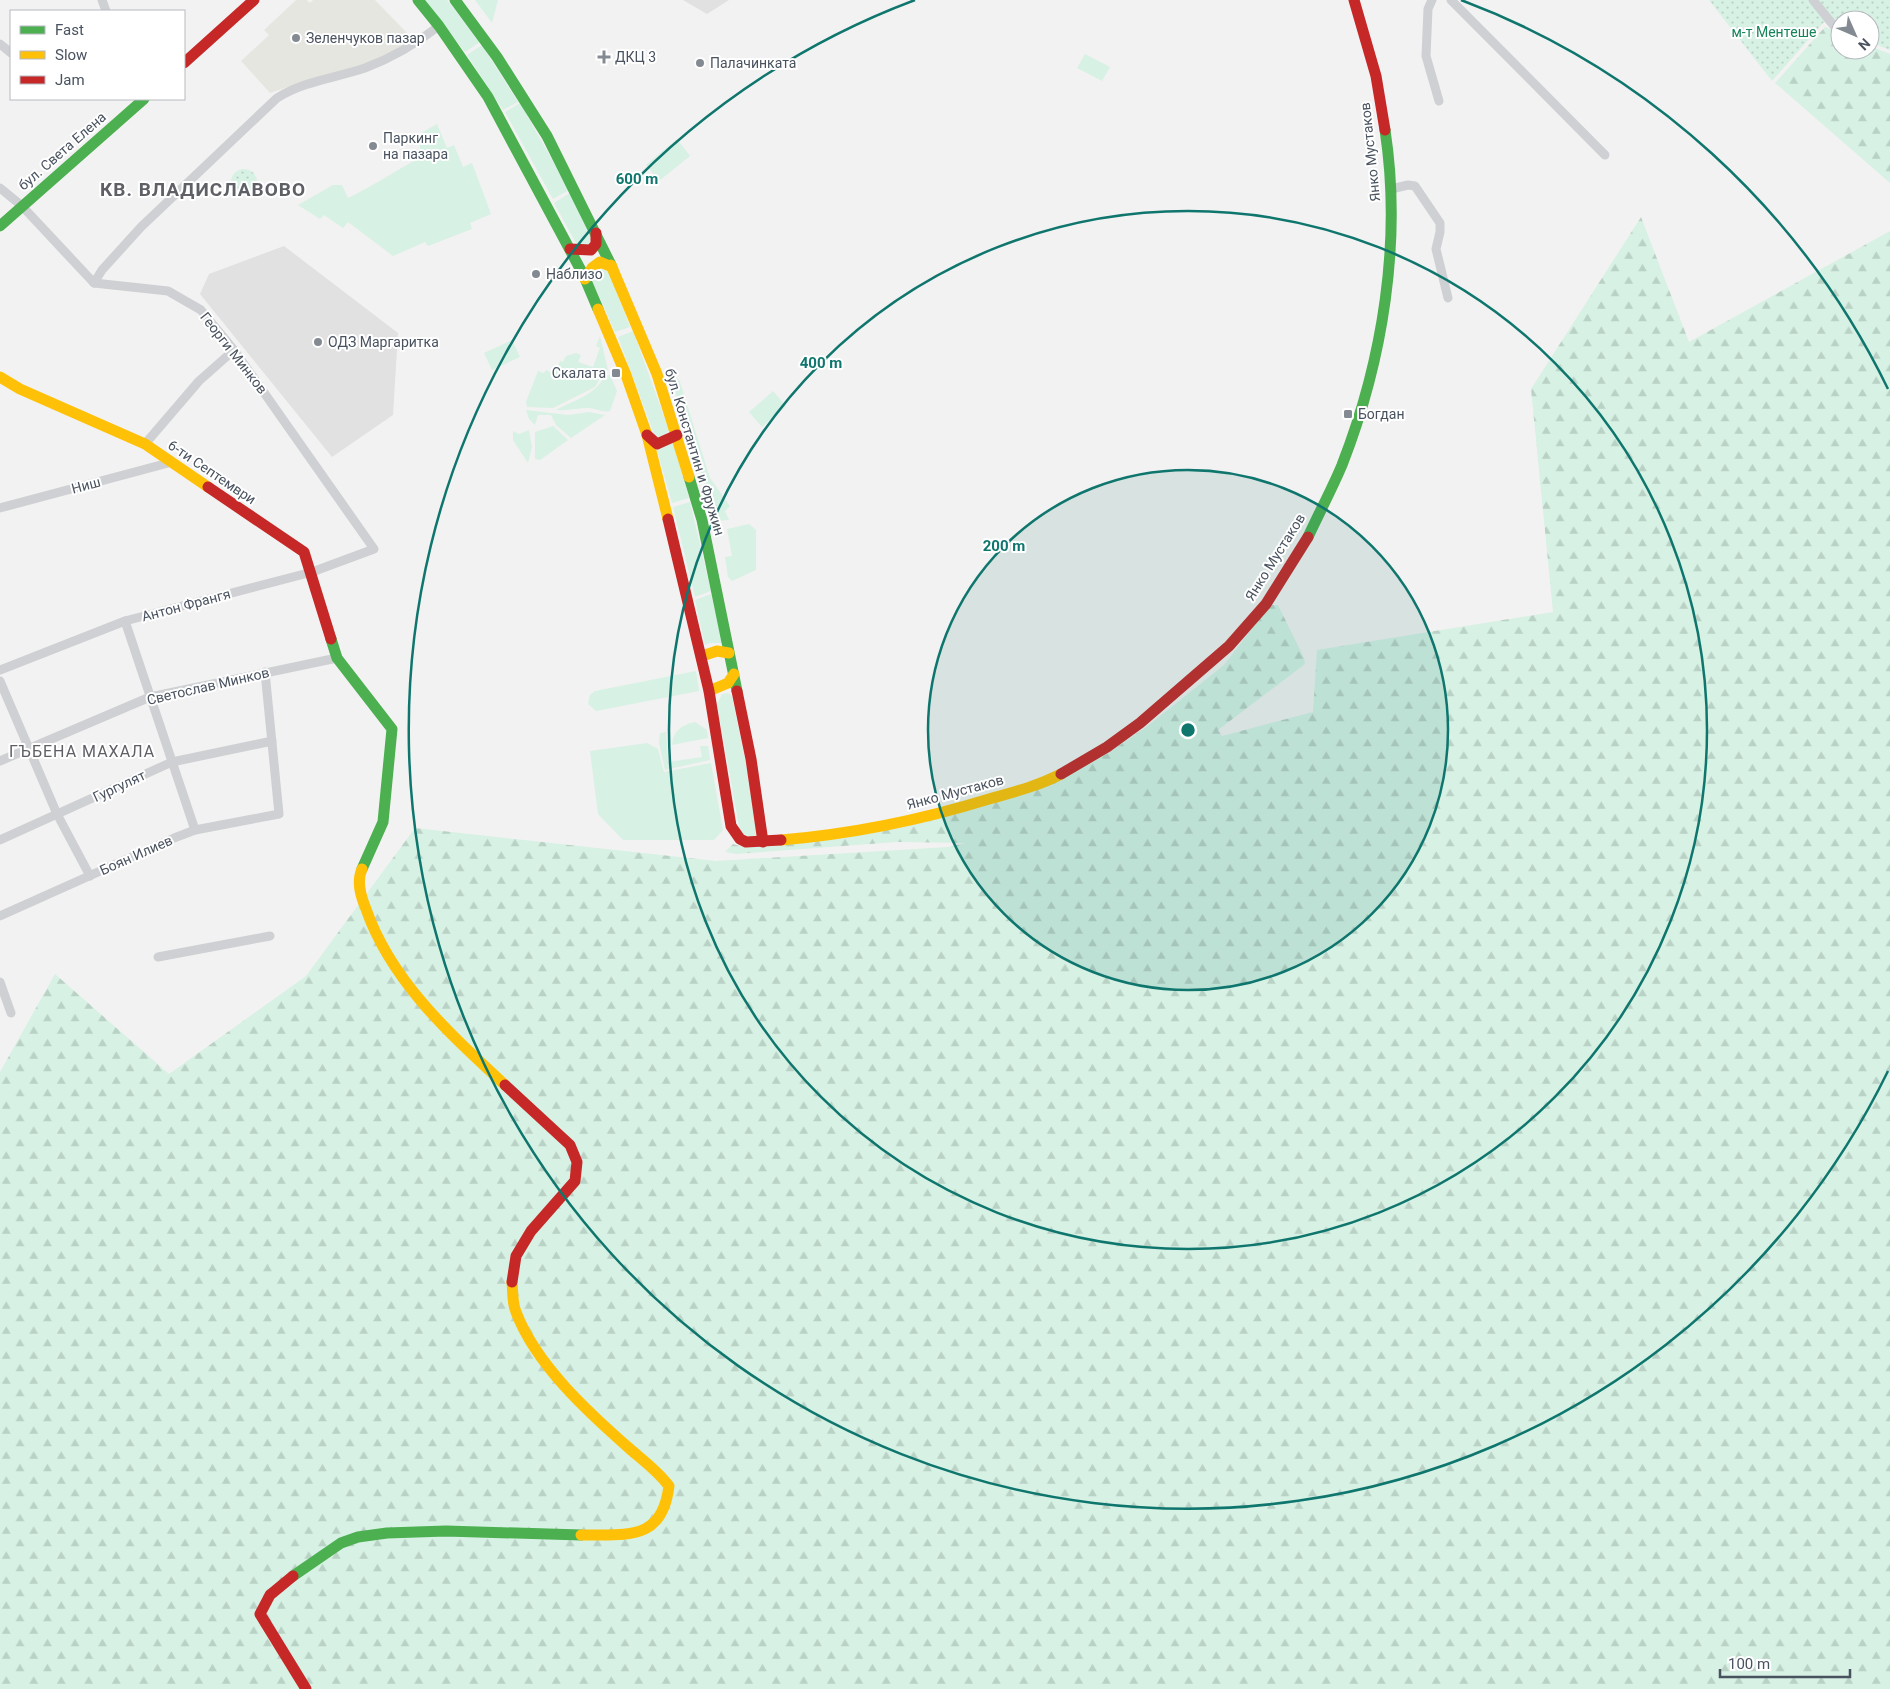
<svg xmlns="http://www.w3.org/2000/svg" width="1890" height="1689" font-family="Roboto,sans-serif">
	<defs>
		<pattern id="forest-firs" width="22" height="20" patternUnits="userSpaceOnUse" patternTransform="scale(1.25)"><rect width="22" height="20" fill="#d7f1e4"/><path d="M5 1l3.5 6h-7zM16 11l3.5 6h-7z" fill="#bad1c6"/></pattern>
		<pattern id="park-dots" width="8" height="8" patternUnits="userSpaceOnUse" patternTransform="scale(1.25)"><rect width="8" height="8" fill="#d7f1e4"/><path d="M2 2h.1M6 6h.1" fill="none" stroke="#bad1c6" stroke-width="1.8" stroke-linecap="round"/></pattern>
	</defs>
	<rect width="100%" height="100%" fill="#f3f2f2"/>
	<!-- commercial -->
	<path fill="#e6e6e1" d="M296 0H307L310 3 313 0H375L412 38 396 51 370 64 314 78 270 93 241 61 269 35 264 30Z"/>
	<!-- education -->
	<g fill="#e1e1e2">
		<path d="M683 0H729L707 14Z"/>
		<path d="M284 246 398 333 393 415 332 457 200 294 209 274Z"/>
	</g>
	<!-- grass -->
	<g fill="#d7f1e4">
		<path d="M425 0H447L480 42 465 52Z"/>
		<path d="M475 0H498L492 23Z"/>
		<path d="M482 45 518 102 503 110 467 55Z"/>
		<path d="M1085 54 1110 67 1102 81 1077 68Z"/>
		<path d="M520 103 569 190 553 199 505 112Z"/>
		<path d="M437 124 447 148 454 145 463 167 472 163 491 214 470 223 472 229 428 246 425 242 393 256 348 222 343 228 324 215 320 219 298 205 333 185H342L348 198C373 186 395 171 419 158L421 133Z"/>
		<path d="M677 139 690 156 659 181 646 165Z"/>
		<path d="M570 193 592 234 590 244 580 246 576 243 554 203Z"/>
		<path d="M597 269H602L609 272 630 327 615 332 592 280Z"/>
		<path d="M633 331 669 430 661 439 654 434 618 337Z"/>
		<path d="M600 336 608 370 603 372 595 387 553 408 527 407 526 402 538 371 544 373 546 370 550 372 553 365 558 366 560 361 563 362 566 356 576 353 581 355 578 362 593 367 600 348 596 346Z"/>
		<path d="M512 340 520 357 492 370 484 353Z"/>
		<path d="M610 375 617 391 610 411C603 413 597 409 590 408 578 408 568 411 556 410 572 401 598 394 604 376Z"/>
		<path d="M675 375 680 382 710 478 730 506 725 511 729 520 719 521 701 474 670 376Z"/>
		<path d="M773 391 786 406 762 427 749 412Z"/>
		<path d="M526 410 568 415 589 412 605 415 571 438 556 425 551 415H538L535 425 529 419Z"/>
		<path d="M553 426 568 440 540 460 535 459V432Z"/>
		<path d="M529 430 532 447 528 463 513 440V431L519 434Z"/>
		<path d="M673 441 689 498 672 503 656 447Z"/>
		<path d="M690 502 711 591 695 597 673 507Z"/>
		<path d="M749 524 756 530V570L732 581 728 577 725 557 732 556 727 529Z"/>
		<path d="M711 594 723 643H710L705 645 695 600Z"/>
		<path d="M696 671 699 691 596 711 588 704 590 695 595 691Z"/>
		<path d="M728 693 732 696 759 826 756 836 751 838 740 832 717 704 722 694Z"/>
		<path d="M695 722 707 730 708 738 672 745C673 731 681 725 695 722Z"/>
		<path d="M666 732 668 762 702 757 700 746H708L710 760 665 770 659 743 660 733Z"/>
		<path d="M647 743 658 749 664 772 711 763 723 830 714 840H623L598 814 590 751Z"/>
	</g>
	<!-- forest -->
	<g fill="url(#forest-firs)">
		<path d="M1825 27 1840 33V50H1870V46L1890 54V183L1775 83Z"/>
		<path d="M1641 217 1689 342 1890 231V1689H0V1072L55 974 169 1074 306 976 415 828 716 861 948 847 966 843 897 842 736 854 725 852 733 844 743 847 969 809 1105 755 1145 728 1224 665 1270 605H1278L1304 658 1305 664 1218 730 1222 736 1313 712 1317 650 1553 612 1531 389Z"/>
	</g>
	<!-- park -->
	<g fill="url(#park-dots)">
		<path d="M1709 0H1890V50L1870 42V20H1840V29L1824 22 1772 81Z"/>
		<circle cx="244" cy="182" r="13"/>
	</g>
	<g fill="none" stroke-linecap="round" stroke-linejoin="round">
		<!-- street -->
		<g stroke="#ced0d3" stroke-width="9">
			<path d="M102 0 106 11"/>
			<path d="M1432 0 1428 9 1426 56 1439 101"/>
			<path d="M1451 0 1605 155"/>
			<path d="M1813 0 1838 31"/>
			<path d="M0 44 11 53"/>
			<path d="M0 188 22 206 94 283 168 291 201 310 234 350 374 549 312 572 125 621 0 670"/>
			<path d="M1391 189 1408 185 1415 186 1440 223V232L1436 249 1448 298"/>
			<path d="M94 283 102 270 141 227 277 98C304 81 335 78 365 68 392 58 417 43 439 26"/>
			<path d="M145 444 199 381 234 350"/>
			<path d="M0 508 172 462"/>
			<path d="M125 621 195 830"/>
			<path d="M0 681 57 814 90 876"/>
			<path d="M0 761 150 697 337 658"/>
			<path d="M0 840 172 762 272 741"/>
			<path d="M0 916 174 838 195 830 279 814 265 672"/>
			<path d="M158 957 270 936"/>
			<path d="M0 982 11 1013"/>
		</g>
		<!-- fast -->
		<g stroke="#4caf50" stroke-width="11">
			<path d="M418 0 439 26 488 97 584 276 598 309"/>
			<path d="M455 0 497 57 547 136 611 265"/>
			<path d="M0 226 144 99"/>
			<path d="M689 477 702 520 737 691"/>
			<path d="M1308 537C1319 513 1332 489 1342 465 1383 360 1402 241 1385 130"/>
			<path d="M331 639 337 658 392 729 383 822 362 869"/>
			<path d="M293 1576 341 1543 358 1537 387 1533 446 1531 581 1535"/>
		</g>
		<!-- slow -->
		<g stroke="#ffc107" stroke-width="11">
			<path d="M611 265 657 374 689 477"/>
			<path d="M585 279 592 268 600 262 612 267"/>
			<path d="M598 309 626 375 647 435 668 519"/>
			<path d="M0 377 20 389 145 444 208 487"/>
			<path d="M702 656 717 651 729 653"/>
			<path d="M709 691 728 683 734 674"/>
			<path d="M781 840C852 834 921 820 989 799 1014 792 1038 786 1061 774"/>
			<path d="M362 869C356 882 361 897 366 909 391 981 450 1034 505 1085"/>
			<path d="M512 1282C513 1291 512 1303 516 1312 536 1365 589 1413 630 1449 644 1461 658 1471 669 1486 662 1542 627 1534 581 1535"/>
		</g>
		<!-- jam -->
		<g stroke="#c62828" stroke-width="11">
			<path d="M1354 0 1376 76 1385 130"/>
			<path d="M184 63 254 0"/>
			<path d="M570 249 591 250 596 244V233"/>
			<path d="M647 435 657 444 677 435"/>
			<path d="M208 487 304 552 331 639"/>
			<path d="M668 519 709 691 731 826 740 839 746 842 781 840"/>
			<path d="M737 691 751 759 763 842"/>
			<path d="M1061 774 1107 747 1140 723 1229 646 1266 604 1308 537"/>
			<path d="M505 1085 570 1145 577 1162 575 1181 531 1231 516 1256 512 1282"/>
			<path d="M293 1576 270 1595 260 1614 306 1689"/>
		</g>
	</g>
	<!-- distance rings -->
	<circle cx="1188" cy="730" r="260" fill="#0f766e" fill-opacity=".12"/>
	<g fill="none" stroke="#0f766e" stroke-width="2.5">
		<circle cx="1188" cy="730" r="260"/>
		<circle cx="1188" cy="730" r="519"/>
		<path d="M1888 1071A779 779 0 1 1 915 0M1461 0A779 779 0 0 1 1888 389"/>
	</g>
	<!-- markers -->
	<g fill="#848a92" stroke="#fff" stroke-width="2">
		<circle cx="296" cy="38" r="5"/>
		<path d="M601.5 49.5h5v5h5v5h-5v5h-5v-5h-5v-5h5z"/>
		<circle cx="700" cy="63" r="5"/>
		<circle cx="373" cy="146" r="5"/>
		<circle cx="536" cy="274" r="5"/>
		<circle cx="318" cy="342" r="5"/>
		<rect x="611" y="368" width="10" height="10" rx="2.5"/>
		<rect x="1343" y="409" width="10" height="10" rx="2.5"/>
	</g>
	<g text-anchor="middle" stroke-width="4" stroke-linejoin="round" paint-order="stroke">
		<!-- park labels -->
		<g font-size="14" fill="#16845b" stroke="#fff">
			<text x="1774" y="37">м-т Ментeше</text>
		</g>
		<!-- poi labels -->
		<g font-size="14" fill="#49525f" stroke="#fff" text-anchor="start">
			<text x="306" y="43">Зеленчуков пазар</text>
			<text x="615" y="62">ДКЦ 3</text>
			<text x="710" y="68">Палачинката</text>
			<text x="383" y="143">Паркинг<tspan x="383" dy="16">на пазара</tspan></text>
			<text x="546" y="279">Наблизо</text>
			<text x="328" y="347">ОДЗ Маргаритка</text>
			<text x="606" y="378" text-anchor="end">Скалата</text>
			<text x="1358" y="419">Богдан</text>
		</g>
		<!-- street labels -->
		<g font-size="14" fill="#49525f" stroke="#fff">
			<text transform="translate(62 151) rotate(-41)" y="5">бул. Света Елена</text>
			<text transform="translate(1370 152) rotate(-96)" y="5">Янко Мустаков</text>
			<text transform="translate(234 353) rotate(52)" y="5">Георги Минков</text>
			<text transform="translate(695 452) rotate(73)" y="5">бул. Константин и Фружин</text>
			<text transform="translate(212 472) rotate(34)" y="5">6-ти Септември</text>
			<text transform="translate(86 485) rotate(-15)" y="5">Ниш</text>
			<text transform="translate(1275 557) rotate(-58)" y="5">Янко Мустаков</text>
			<text transform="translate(186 605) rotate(-15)" y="5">Антон Франгя</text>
			<text transform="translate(208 686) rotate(-13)" y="5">Светослав Минков</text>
			<text transform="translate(119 786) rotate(-25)" y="5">Гургулят</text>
			<text transform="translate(955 792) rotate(-15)" y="5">Янко Мустаков</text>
			<text transform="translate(136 855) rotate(-24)" y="5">Боян Илиев</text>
		</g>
		<!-- quarter labels -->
		<g font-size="16" letter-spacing="1" fill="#5e6066" stroke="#fff">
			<text x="82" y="757">ГЪБЕНА МАХАЛА</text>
		</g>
		<!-- district labels -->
		<g font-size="19" font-weight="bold" letter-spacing="1" fill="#5e6066" stroke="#fff">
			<text x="203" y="196">КВ. ВЛАДИСЛАВОВО</text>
		</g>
	</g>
	<circle cx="1188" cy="730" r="8" fill="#0f766e" stroke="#fff" stroke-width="2.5"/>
	<g font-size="15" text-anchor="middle" font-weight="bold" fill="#0f766e" stroke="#fff" stroke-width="4" stroke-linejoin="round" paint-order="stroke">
		<text x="637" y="184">600 m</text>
		<text x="821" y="368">400 m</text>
		<text x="1004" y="551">200 m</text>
	</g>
	<!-- legend -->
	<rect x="10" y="10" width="175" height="90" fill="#ffffff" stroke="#b6babf"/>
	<rect x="20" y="26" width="25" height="8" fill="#4caf50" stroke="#b6babf"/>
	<text x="55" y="35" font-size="15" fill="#49525f">Fast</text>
	<rect x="20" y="51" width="25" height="8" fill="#ffc107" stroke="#b6babf"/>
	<text x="55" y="60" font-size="15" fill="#49525f">Slow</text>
	<rect x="20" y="76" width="25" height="8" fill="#c62828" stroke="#b6babf"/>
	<text x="55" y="85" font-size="15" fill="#49525f">Jam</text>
	<!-- north arrow -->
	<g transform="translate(1855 35) rotate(135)"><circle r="24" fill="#ffffff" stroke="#b6babf"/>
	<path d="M0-4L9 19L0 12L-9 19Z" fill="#848a92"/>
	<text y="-8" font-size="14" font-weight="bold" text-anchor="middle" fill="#49525f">N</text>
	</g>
	<!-- scale -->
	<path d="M1720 1669v8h130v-8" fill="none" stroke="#49525f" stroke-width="2.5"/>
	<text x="1728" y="1669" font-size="15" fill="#49525f" stroke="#ffffff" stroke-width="4" paint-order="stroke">100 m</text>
</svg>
